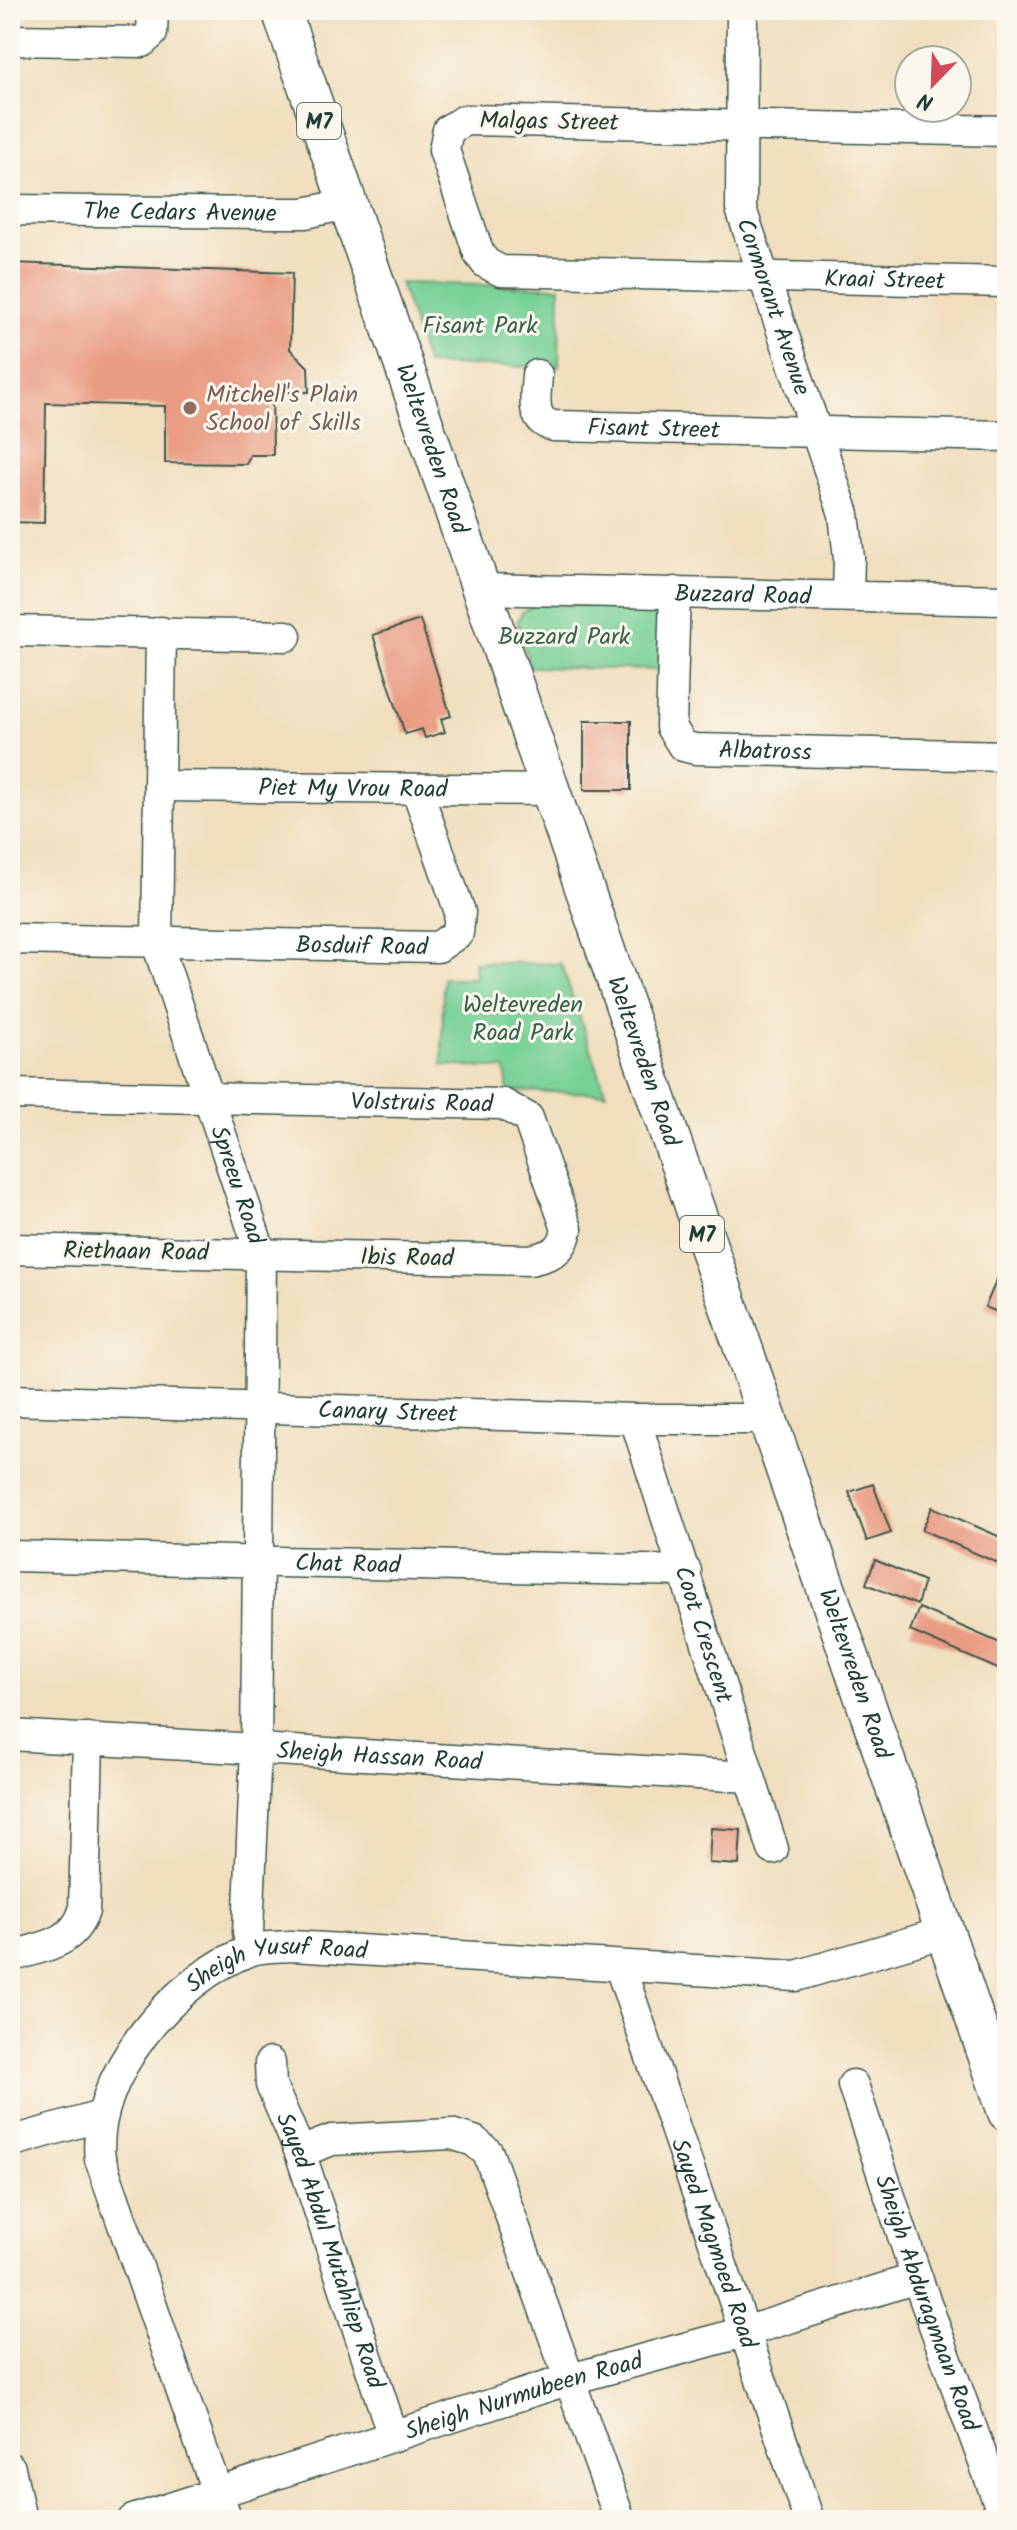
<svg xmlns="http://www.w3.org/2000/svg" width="1017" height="2530" font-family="Kalam,sans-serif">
	<rect width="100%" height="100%" fill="#fbf7ec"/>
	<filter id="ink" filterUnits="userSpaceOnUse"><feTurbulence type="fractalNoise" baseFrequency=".0125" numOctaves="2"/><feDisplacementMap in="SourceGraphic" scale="16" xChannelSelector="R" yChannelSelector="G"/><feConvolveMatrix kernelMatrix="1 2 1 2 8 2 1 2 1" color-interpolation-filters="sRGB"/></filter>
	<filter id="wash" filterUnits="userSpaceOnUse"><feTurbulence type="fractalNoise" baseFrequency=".006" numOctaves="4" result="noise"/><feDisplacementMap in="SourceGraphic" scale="32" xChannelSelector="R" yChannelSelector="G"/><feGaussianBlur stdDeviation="1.8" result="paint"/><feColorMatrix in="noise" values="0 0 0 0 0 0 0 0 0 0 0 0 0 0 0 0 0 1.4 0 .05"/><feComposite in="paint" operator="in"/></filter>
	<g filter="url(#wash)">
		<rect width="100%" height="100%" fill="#f0debe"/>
		<!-- green -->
		<g fill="#77d096" stroke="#4b8665" stroke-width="2">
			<path d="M400 283 560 287 559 367 427 365Z"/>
			<path d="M537 604 653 608 661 615 662 670 530 667 517 622 522 612Z"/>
			<path d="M474 962 561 964 606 1093 508 1091 505 1069 442 1065 443 978H475Z"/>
		</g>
		<g id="blocks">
			<!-- building -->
			<g fill="#e99b83">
				<path d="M10 263 292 273 290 349 308 367 309 392H272L273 455H250L246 464 165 463V406L46 403 44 523 10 522Z"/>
				<path d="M420 620 451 716 441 719 445 732 425 738 422 729 405 734 373 635Z"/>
				<rect x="584" y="721" width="47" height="69"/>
				<path d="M1007 1256V1316L985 1307Z"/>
				<path d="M873 1484 891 1533 867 1541 849 1492Z"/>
				<path d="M932 1507 1007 1540V1567L922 1530Z"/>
				<path d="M875 1560 924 1581 917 1605 866 1584Z"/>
				<path d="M919 1608 1007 1646V1673L910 1631Z"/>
				<path d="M711 1828 741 1830 739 1865 709 1863Z"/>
			</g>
		</g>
	</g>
	<g filter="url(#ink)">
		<use href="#blocks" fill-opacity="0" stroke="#3e5549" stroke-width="2"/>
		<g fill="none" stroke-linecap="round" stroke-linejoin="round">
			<defs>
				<g id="minor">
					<path id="s1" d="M742 10 741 209 844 514 849 558 848 596"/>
					<path d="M10 40 142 42 152 33 153 10"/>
					<path id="s2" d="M1007 131 465 120 448 130 444 150 479 254 486 263 501 271 1007 282"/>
					<path id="s3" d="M10 210 275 213H305L347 204"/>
					<path id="s4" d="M537 375C536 395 529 421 554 426L1007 436"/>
					<path id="s5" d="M479 589 1007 600"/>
					<path id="s6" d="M675 592 671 727 683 746 695 749 1007 756"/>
					<path d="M10 631 286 636"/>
					<path id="s7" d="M161 632 157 943 261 1254 256 1748 248 1932 251 1950"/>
					<path id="s8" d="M159 786 548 790"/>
					<path id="s9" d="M10 939 438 947 458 933 460 912 417 790"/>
					<path id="s10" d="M10 1094 503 1104 528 1118 567 1229C563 1252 551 1255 530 1260L10 1249"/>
					<path id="s11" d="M10 1400 635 1419H766"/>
					<path id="s12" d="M635 1419 773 1849"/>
					<path id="s13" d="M10 1556 686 1571"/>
					<path id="s14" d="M10 1735 750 1777"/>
					<path d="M10 1957C42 1946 72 1946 84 1911L88 1739"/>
					<path id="s15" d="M620 1967 809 2520"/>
					<path id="s16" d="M270 2063 271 2085 300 2152 393 2436"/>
					<path id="s17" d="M853 2085 917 2278 1005 2520"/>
					<path d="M10 2142 101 2116"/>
					<path d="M300 2152 332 2140 451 2134 474 2141 488 2153 620 2520"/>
					<path d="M10 2468 21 2520"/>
					<path id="s18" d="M133 2520 567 2380 744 2332 917 2278"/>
					<path id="s19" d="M227 2520 100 2159C90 2078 175 1978 249 1951 261 1946 278 1947 292 1946L796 1976 945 1932"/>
				</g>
				<g id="major">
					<path id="s20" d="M281 10 1007 2112"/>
				</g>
			</defs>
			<!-- minor casing -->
			<use href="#minor" stroke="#3e5549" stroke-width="33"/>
			<!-- major casing -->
			<use href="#major" stroke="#3e5549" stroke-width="41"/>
			<!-- minor -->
			<use href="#minor" stroke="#fff" stroke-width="30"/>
			<!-- major -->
			<use href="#major" stroke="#fff" stroke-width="38"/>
		</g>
	</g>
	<!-- markers -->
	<circle fill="#8d6e63" stroke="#fbf7ec" stroke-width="3" cx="190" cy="408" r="8"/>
	<g text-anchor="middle" stroke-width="6" stroke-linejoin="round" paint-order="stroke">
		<!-- shield labels -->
		<g fill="#fbf7ec" stroke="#61756b" stroke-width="2">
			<rect x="297" y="103" width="44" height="36" rx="6"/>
			<rect x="680" y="1216" width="44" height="36" rx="6"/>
		</g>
		<g font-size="22" font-weight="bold" fill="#1f3d34">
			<text x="319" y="129">M7</text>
			<text x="702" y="1242">M7</text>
		</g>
		<!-- street labels -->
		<g font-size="24" fill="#1f3d34" stroke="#fbf7ec">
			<text transform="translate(549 121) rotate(1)" y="8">Malgas Street</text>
			<text dy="8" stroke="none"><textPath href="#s3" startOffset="170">The Cedars Avenue</textPath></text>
			<text dy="8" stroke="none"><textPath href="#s2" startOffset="1104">Kraai Street</textPath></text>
			<text dy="8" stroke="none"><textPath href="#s1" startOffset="302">Cormorant Avenue</textPath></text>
			<text dy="8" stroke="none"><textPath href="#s4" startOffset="160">Fisant Street</textPath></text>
			<text dy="8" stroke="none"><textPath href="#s20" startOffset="464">Weltevreden Road</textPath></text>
			<text dy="8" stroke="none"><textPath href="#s5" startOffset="264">Buzzard Road</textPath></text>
			<text dy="8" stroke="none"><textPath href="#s6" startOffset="240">Albatross</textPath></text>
			<text dy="8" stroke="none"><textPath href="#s8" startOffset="194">Piet My Vrou Road</textPath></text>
			<text dy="8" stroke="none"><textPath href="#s9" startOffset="352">Bosduif Road</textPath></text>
			<text dy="8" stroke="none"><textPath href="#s20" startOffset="1112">Weltevreden Road</textPath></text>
			<text dy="8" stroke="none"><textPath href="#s10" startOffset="412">Volstruis Road</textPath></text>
			<text dy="8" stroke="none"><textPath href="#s7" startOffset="566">Spreeu Road</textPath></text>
			<text transform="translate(136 1251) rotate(1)" y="8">Riethaan Road</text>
			<text transform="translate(407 1257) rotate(1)" y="8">Ibis Road</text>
			<text dy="8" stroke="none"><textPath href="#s11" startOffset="378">Canary Street</textPath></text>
			<text dy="8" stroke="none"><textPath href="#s13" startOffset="338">Chat Road</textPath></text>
			<text dy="8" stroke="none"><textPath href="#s12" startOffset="226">Coot Crescent</textPath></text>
			<text dy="8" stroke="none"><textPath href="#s20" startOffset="1760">Weltevreden Road</textPath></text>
			<text dy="8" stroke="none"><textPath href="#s14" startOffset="370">Sheigh Hassan Road</textPath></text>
			<text dy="8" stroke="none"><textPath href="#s19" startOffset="678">Sheigh Yusuf Road</textPath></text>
			<text dy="8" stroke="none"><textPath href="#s15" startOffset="292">Sayed Magmoed Road</textPath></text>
			<text dy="8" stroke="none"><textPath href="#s16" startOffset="198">Sayed Abdul Mutahliep Road</textPath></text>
			<text dy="8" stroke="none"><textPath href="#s17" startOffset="230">Sheigh Abduragmaan Road</textPath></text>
			<text dy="8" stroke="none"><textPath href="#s18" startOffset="410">Sheigh Nurmubeen Road</textPath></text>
		</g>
		<!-- park labels -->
		<g font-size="24" fill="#35624c" stroke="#fbf7ec">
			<text x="480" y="333">Fisant Park</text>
			<text x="564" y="644">Buzzard Park</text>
			<text x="523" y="1012">Weltevreden<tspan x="523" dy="28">Road Park</tspan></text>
		</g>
		<!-- education labels -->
		<g font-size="24" fill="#785e54" stroke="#fbf7ec" text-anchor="start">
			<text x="206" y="402">Mitchell's Plain<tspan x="206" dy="28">School of Skills</tspan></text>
		</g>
	</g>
	<!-- margin -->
	<rect width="1017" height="2530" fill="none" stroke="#fbf7ec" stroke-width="40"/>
	<!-- north arrow -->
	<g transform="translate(933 84) rotate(203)"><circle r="38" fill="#fbf7ec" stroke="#a3ada2" stroke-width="2"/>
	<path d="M0-6L14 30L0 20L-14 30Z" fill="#d1495b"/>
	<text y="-12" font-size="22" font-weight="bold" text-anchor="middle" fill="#1f3d34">N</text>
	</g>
</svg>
